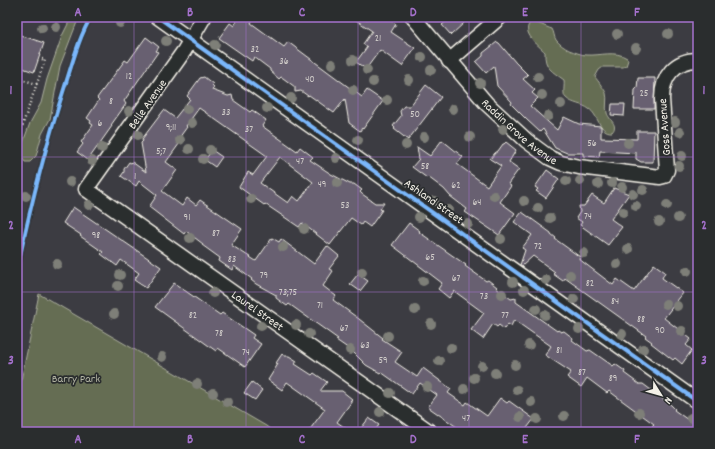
<svg xmlns="http://www.w3.org/2000/svg" width="715" height="449" font-family="Dekko,sans-serif">
	<rect width="100%" height="100%" fill="#3c3c42"/>
	<filter id="ink" filterUnits="userSpaceOnUse"><feTurbulence type="fractalNoise" baseFrequency=".025" numOctaves="2"/><feDisplacementMap in="SourceGraphic" scale="8" xChannelSelector="R" yChannelSelector="G"/><feConvolveMatrix kernelMatrix="1 2 1 2 8 2 1 2 1" color-interpolation-filters="sRGB"/></filter>
	<g filter="url(#ink)">
		<!-- green -->
		<g fill="#656d53" stroke="#acaf9e">
			<path d="M69 17H79L60 66 50 119 42 134 36 156 30 162H25L22 158 21 148 30 123 41 103 47 79 62 36 68 24Z"/>
			<path d="M531 22C538 22 545 27 552 29 554 32 554 37 556 40 559 44 565 48 569 50 575 52 581 55 587 55 600 56 615 50 627 58L628 60 626 66 623 67H603L599 70 595 77C598 81 605 90 606 93 608 99 605 107 607 113 609 120 619 125 612 132 599 133 598 114 589 109 583 104 572 104 566 98 562 95 565 85 564 80 552 71 544 68 545 52 538 45 520 32 531 22Z"/>
			<path d="M39 294 266 426 274 432H17V400Z"/>
		</g>
		<!-- building -->
		<g fill="#676071" stroke="#f4f1e8" fill-rule="evenodd">
			<path d="M239 17H254L251 23 284 47 288 42 362 97 367 90 383 101 363 129 362 128 360 131 349 123 345 99 334 113 309 95 308 96 301 91 295 92V87L283 78 281 77 279 79 270 71V69L254 57 252 61 219 38 230 23 234 26Z"/>
			<path d="M385 17 396 24 391 32 415 48 402 66 380 50 366 69 356 62 367 47 363 44 372 31 356 20Z"/>
			<path d="M451 17H459L464 23 451 35 442 25Z"/>
			<path d="M17 34 44 43 34 72 17 66Z"/>
			<path d="M146 37 159 47 156 51 158 52 124 101 126 104 111 125 112 126 88 160 77 152 83 144 81 142 93 125 90 123 91 121 87 118 99 100 97 98 125 60 128 62Z"/>
			<path d="M497 42 499 43 516 63 528 75 523 79 535 90 532 93 538 98 530 106 557 130 564 117 579 124 601 126V138L637 139V131H654L653 162H641L636 159V153L600 151 599 157 583 156V153H567L555 148 543 129 540 132 527 120 511 104 512 102 497 86 494 66 486 73 476 62 483 56V53Z"/>
			<path d="M204 77 213 84 212 85 214 87 212 90 228 96 232 95 233 100 250 112 252 110 266 120 262 126 297 151 300 147 313 157 310 160 331 174 350 184H354L362 190 360 192 362 194 375 203H384L380 209 382 210 370 227 363 222 361 225 351 218 330 245 302 223 299 227 265 204 264 205 239 187 248 172 253 175 267 156 199 108 186 126 187 127 179 138 182 140 166 162 177 170 162 191 182 206 187 198 196 205 200 200 242 229 231 245 256 261 272 238 279 242 281 239 314 264 327 246 339 256 329 269 333 271 323 286 336 296 333 300 359 319 383 338 382 339 402 352 395 362 417 377 423 368 451 389 448 393 465 405 467 402 487 416 500 398 507 403 509 401 534 419 524 432H464L428 407 437 395 420 383 412 394 381 372 380 373 366 365 352 351 336 340 338 339 289 304 287 306 280 301 276 298V295L256 284 251 280 252 279 234 266 232 270 219 261 220 258 202 245 203 244 186 231 184 234 149 207 157 195 139 181 136 186 121 176 124 172V169L129 162 131 163 132 162 146 172 141 143 143 141 142 139 164 110 175 118 190 99 187 96 200 78ZM280 157 313 182 299 201 293 196 288 203 260 183Z"/>
			<path d="M638 78H655L654 109H634L635 90 637 88Z"/>
			<path d="M426 85 441 97 408 140 394 129 395 128 393 126 401 116 400 111 404 106H410Z"/>
			<path d="M612 104H625L624 116 611 115Z"/>
			<path d="M442 140 463 157 457 164 487 186 501 166 490 159 495 153 498 151 503 144H504L506 142 516 150 509 162 519 169 508 184 511 186 500 202 515 213 499 235 465 212 467 209 450 196 444 189 428 177 427 178 412 167 419 159 417 147 430 156Z"/>
			<path d="M212 150 222 157 215 167 205 160Z"/>
			<path d="M547 170 559 179 546 198 536 191 538 189 535 187Z"/>
			<path d="M614 188 629 194 611 219 622 227 608 245 580 225 582 222 576 218 580 212 579 206H584L592 195 604 203Z"/>
			<path d="M73 207 161 267 146 288 134 280 139 273 121 260 117 266 101 254 103 252 80 236 81 235 63 223Z"/>
			<path d="M522 212 551 233V234L556 238 555 239 580 257 579 259 613 285 617 279 634 291 654 264 665 272 662 278 683 293 664 318 691 339 686 345 692 350 682 364 675 358 673 360 651 343 652 342 645 337 646 336 565 278 563 281 553 274 555 272 533 256 522 266 520 265 525 250 522 248 532 235 514 222Z"/>
			<path d="M409 223 420 231 419 232 466 265 465 266 486 281 488 280 497 287 496 288 511 299 516 298V302L557 331 558 330 561 332 564 331 573 338 572 340 587 351 590 350 613 366 615 364 625 371 624 373 639 384H643L671 405 675 409 674 410 698 427V432H661L652 426 654 424 609 391 607 393 587 378 581 387 567 377 571 372 545 355 551 346 514 320 511 326 508 324 504 329 499 325 497 327 493 324 483 339 471 330 484 313 454 291 449 298 438 289 442 283 392 245Z"/>
			<path d="M358 274 368 281 360 291 350 284Z"/>
			<path d="M174 283 220 315 222 313 254 335 252 338 261 344 245 367 218 348 216 351 155 307Z"/>
			<path d="M282 354 284 356H289L297 361 295 364 312 375 314 373 327 382 320 391H342L352 399 350 401H352L337 422 351 432H308L325 409 287 382 282 390 268 380 278 364 276 363Z"/>
			<path d="M252 382 262 390 255 400 244 393Z"/>
			<path d="M369 418 379 425 374 432H358Z"/>
		</g>
		<g fill="none" stroke-linecap="round" stroke-linejoin="round">
			<defs>
				<g id="minor">
					<path d="M158 17 698 402"/>
					<path id="s1" d="M204 17 184 51 86 189 430 432"/>
					<path id="s2" d="M413 17 487 104 527 141 550 158 561 163 579 167 660 177 664 176 667 170 662 99C662 76 675 60 698 60"/>
					<path d="M449 61 500 17"/>
				</g>
			</defs>
			<!-- minor casing -->
			<use href="#minor" stroke="#f4f1e8" stroke-width="17"/>
			<!-- path -->
			<g stroke="#f4f1e8" stroke-width="2.5" stroke-dasharray="1 3" stroke-linecap="butt">
				<path d="M17 78 37 84"/>
				<path d="M17 141 45 60 39 58"/>
			</g>
			<!-- minor -->
			<use href="#minor" stroke="#2a2d2e" stroke-width="14"/>
			<defs>
				<g id="cycleway">
					<path d="M158 17 698 402"/>
					<path d="M17 270C30 208 45 148 64 89 72 65 78 39 91 17"/>
				</g>
			</defs>
			<!-- cycleway casing -->
			<use href="#cycleway" stroke="#2a2d2e" stroke-width="6"/>
			<!-- cycleway -->
			<use href="#cycleway" stroke="#7ab7fb" stroke-width="4"/>
		</g>
		<!-- trees -->
		<g fill="#7e7f78">
			<circle cx="120" cy="23" r="5"/>
			<circle cx="56" cy="27" r="5"/>
			<circle cx="42" cy="28" r="5"/>
			<circle cx="617" cy="34" r="5"/>
			<circle cx="668" cy="34" r="5"/>
			<circle cx="166" cy="41" r="5"/>
			<circle cx="215" cy="45" r="5"/>
			<circle cx="636" cy="48" r="5"/>
			<circle cx="422" cy="57" r="5"/>
			<circle cx="353" cy="60" r="5"/>
			<circle cx="332" cy="64" r="5"/>
			<circle cx="367" cy="70" r="5"/>
			<circle cx="431" cy="70" r="5"/>
			<circle cx="538" cy="77" r="5"/>
			<circle cx="409" cy="80" r="5"/>
			<circle cx="373" cy="82" r="5"/>
			<circle cx="480" cy="83" r="5"/>
			<circle cx="353" cy="90" r="5"/>
			<circle cx="542" cy="95" r="5"/>
			<circle cx="291" cy="98" r="5"/>
			<circle cx="387" cy="100" r="5"/>
			<circle cx="561" cy="104" r="5"/>
			<circle cx="267" cy="108" r="5"/>
			<circle cx="187" cy="109" r="5"/>
			<circle cx="453" cy="109" r="5"/>
			<circle cx="129" cy="111" r="5"/>
			<circle cx="548" cy="116" r="5"/>
			<circle cx="675" cy="122" r="5"/>
			<circle cx="192" cy="123" r="5"/>
			<circle cx="503" cy="129" r="5"/>
			<circle cx="680" cy="132" r="5"/>
			<circle cx="138" cy="135" r="5"/>
			<circle cx="424" cy="137" r="5"/>
			<circle cx="470" cy="137" r="5"/>
			<circle cx="180" cy="140" r="5"/>
			<circle cx="358" cy="140" r="5"/>
			<circle cx="628" cy="143" r="5"/>
			<circle cx="406" cy="145" r="5"/>
			<circle cx="102" cy="148" r="5"/>
			<circle cx="189" cy="149" r="5"/>
			<circle cx="210" cy="150" r="5"/>
			<circle cx="682" cy="156" r="5"/>
			<circle cx="336" cy="158" r="5"/>
			<circle cx="203" cy="159" r="5"/>
			<circle cx="92" cy="161" r="5"/>
			<circle cx="679" cy="166" r="5"/>
			<circle cx="566" cy="181" r="5"/>
			<circle cx="580" cy="181" r="5"/>
			<circle cx="70" cy="182" r="5"/>
			<circle cx="337" cy="183" r="5"/>
			<circle cx="612" cy="183" r="5"/>
			<circle cx="598" cy="184" r="5"/>
			<circle cx="622" cy="187" r="5"/>
			<circle cx="643" cy="190" r="5"/>
			<circle cx="633" cy="194" r="5"/>
			<circle cx="26" cy="196" r="5"/>
			<circle cx="494" cy="196" r="5"/>
			<circle cx="251" cy="199" r="5"/>
			<circle cx="434" cy="201" r="5"/>
			<circle cx="524" cy="201" r="5"/>
			<circle cx="89" cy="205" r="5"/>
			<circle cx="667" cy="205" r="5"/>
			<circle cx="636" cy="206" r="5"/>
			<circle cx="538" cy="208" r="5"/>
			<circle cx="448" cy="210" r="5"/>
			<circle cx="623" cy="212" r="5"/>
			<circle cx="419" cy="217" r="5"/>
			<circle cx="550" cy="218" r="5"/>
			<circle cx="678" cy="218" r="5"/>
			<circle cx="659" cy="222" r="5"/>
			<circle cx="468" cy="224" r="5"/>
			<circle cx="304" cy="229" r="5"/>
			<circle cx="190" cy="238" r="5"/>
			<circle cx="501" cy="239" r="5"/>
			<circle cx="283" cy="247" r="5"/>
			<circle cx="628" cy="249" r="5"/>
			<circle cx="584" cy="253" r="5"/>
			<circle cx="57" cy="264" r="5"/>
			<circle cx="617" cy="264" r="5"/>
			<circle cx="687" cy="271" r="5"/>
			<circle cx="362" cy="272" r="5"/>
			<circle cx="120" cy="275" r="5"/>
			<circle cx="570" cy="275" r="5"/>
			<circle cx="546" cy="280" r="5"/>
			<circle cx="423" cy="281" r="5"/>
			<circle cx="513" cy="282" r="5"/>
			<circle cx="118" cy="286" r="5"/>
			<circle cx="524" cy="290" r="5"/>
			<circle cx="213" cy="293" r="5"/>
			<circle cx="502" cy="294" r="5"/>
			<circle cx="574" cy="299" r="5"/>
			<circle cx="666" cy="304" r="5"/>
			<circle cx="677" cy="306" r="5"/>
			<circle cx="536" cy="309" r="5"/>
			<circle cx="415" cy="310" r="5"/>
			<circle cx="114" cy="314" r="5"/>
			<circle cx="545" cy="315" r="5"/>
			<circle cx="431" cy="324" r="5"/>
			<circle cx="296" cy="325" r="5"/>
			<circle cx="261" cy="326" r="5"/>
			<circle cx="579" cy="329" r="5"/>
			<circle cx="682" cy="331" r="5"/>
			<circle cx="309" cy="334" r="5"/>
			<circle cx="622" cy="334" r="5"/>
			<circle cx="388" cy="336" r="5"/>
			<circle cx="529" cy="345" r="5"/>
			<circle cx="451" cy="348" r="5"/>
			<circle cx="643" cy="349" r="5"/>
			<circle cx="350" cy="350" r="5"/>
			<circle cx="162" cy="357" r="5"/>
			<circle cx="439" cy="361" r="5"/>
			<circle cx="515" cy="365" r="5"/>
			<circle cx="482" cy="366" r="5"/>
			<circle cx="495" cy="373" r="5"/>
			<circle cx="474" cy="378" r="5"/>
			<circle cx="197" cy="384" r="5"/>
			<circle cx="427" cy="387" r="5"/>
			<circle cx="464" cy="389" r="5"/>
			<circle cx="517" cy="390" r="5"/>
			<circle cx="213" cy="393" r="5"/>
			<circle cx="390" cy="393" r="5"/>
			<circle cx="227" cy="402" r="5"/>
			<circle cx="531" cy="402" r="5"/>
			<circle cx="380" cy="412" r="5"/>
			<circle cx="639" cy="413" r="5"/>
			<circle cx="564" cy="416" r="5"/>
			<circle cx="520" cy="417" r="5"/>
			<circle cx="691" cy="418" r="5"/>
			<circle cx="537" cy="419" r="5"/>
		</g>
	</g>
	<!-- grid -->
	<path fill="none" stroke="#a571cd" stroke-width="1" stroke-opacity="0.55" d="M134 17V432M246 17V432M358 17V432M469 17V432M581 17V432M17 157H698M17 292H698"/>
	<g text-anchor="middle" stroke-width="3.5" stroke-linejoin="round" paint-order="stroke">
		<!-- number labels -->
		<g font-size="10" fill="#d1cdca">
			<text x="378" y="41">21</text>
			<text x="255" y="52">32</text>
			<text x="284" y="64">36</text>
			<text x="129" y="79">12</text>
			<text x="310" y="82">40</text>
			<text x="644" y="96">25</text>
			<text x="111" y="104">8</text>
			<text x="226" y="115">33</text>
			<text x="415" y="117">50</text>
			<text x="100" y="126">6</text>
			<text x="171" y="130">9;11</text>
			<text x="249" y="132">37</text>
			<text x="592" y="146">56</text>
			<text x="161" y="154">5;7</text>
			<text x="300" y="164">47</text>
			<text x="425" y="169">58</text>
			<text x="135" y="179">1</text>
			<text x="322" y="187">49</text>
			<text x="456" y="188">62</text>
			<text x="477" y="205">64</text>
			<text x="345" y="208">53</text>
			<text x="588" y="219">74</text>
			<text x="187" y="220">91</text>
			<text x="216" y="236">87</text>
			<text x="96" y="238">98</text>
			<text x="538" y="249">72</text>
			<text x="430" y="260">65</text>
			<text x="232" y="262">83</text>
			<text x="264" y="278">79</text>
			<text x="456" y="281">67</text>
			<text x="590" y="286">82</text>
			<text x="288" y="295">73;75</text>
			<text x="484" y="299">73</text>
			<text x="615" y="304">84</text>
			<text x="320" y="308">71</text>
			<text x="193" y="318">82</text>
			<text x="505" y="318">77</text>
			<text x="641" y="322">88</text>
			<text x="344" y="331">67</text>
			<text x="660" y="333">90</text>
			<text x="219" y="336">78</text>
			<text x="365" y="348">63</text>
			<text x="559" y="353">81</text>
			<text x="246" y="355">74</text>
			<text x="383" y="363">59</text>
			<text x="582" y="375">87</text>
			<text x="613" y="381">89</text>
			<text x="466" y="421">47</text>
		</g>
		<!-- street labels -->
		<g font-size="12" fill="#f4f1e8" stroke="#2a2d2e">
			<text transform="translate(147 104) rotate(-55)" y="4">Belle Avenue</text>
			<text transform="translate(664 127) rotate(-94)" y="4">Goss Avenue</text>
			<text dy="4" stroke="none"><textPath href="#s2" startOffset="157">Raddin Grove Avenue</textPath></text>
			<text transform="translate(434 201) rotate(35)" y="4">Ashland Street</text>
			<text dy="4" stroke="none"><textPath href="#s1" startOffset="419">Laurel Street</textPath></text>
		</g>
		<!-- park labels -->
		<g font-size="12" fill="#b4b6a5" stroke="#2a2d2e">
			<text x="76" y="382">Barry Park</text>
		</g>
	</g>
	<!-- margin -->
	<rect width="715" height="449" fill="none" stroke="#2a2d2e" stroke-width="44"/>
	<!-- north arrow -->
	<g transform="translate(661 395) rotate(127)" stroke="#2a2d2e" stroke-width="3" paint-order="stroke">
	<path d="M0-3L7 15L0 10L-7 15Z" fill="#f4f1e8"/>
	<text y="-6" font-size="11" font-weight="bold" text-anchor="middle" fill="#f4f1e8">N</text>
	</g>
	<rect x="22" y="22" width="671" height="405" fill="none" stroke="#a571cd" stroke-width="1.5"/>
	<g font-size="13" text-anchor="middle" font-weight="bold" fill="#a571cd">
		<text x="78" y="16">A</text>
		<text x="190" y="16">B</text>
		<text x="302" y="16">C</text>
		<text x="413" y="16">D</text>
		<text x="525" y="16">E</text>
		<text x="637" y="16">F</text>
		<text x="11" y="94">1</text>
		<text x="704" y="94">1</text>
		<text x="11" y="229">2</text>
		<text x="704" y="229">2</text>
		<text x="11" y="364">3</text>
		<text x="704" y="364">3</text>
		<text x="78" y="443">A</text>
		<text x="190" y="443">B</text>
		<text x="302" y="443">C</text>
		<text x="413" y="443">D</text>
		<text x="525" y="443">E</text>
		<text x="637" y="443">F</text>
	</g>
</svg>
